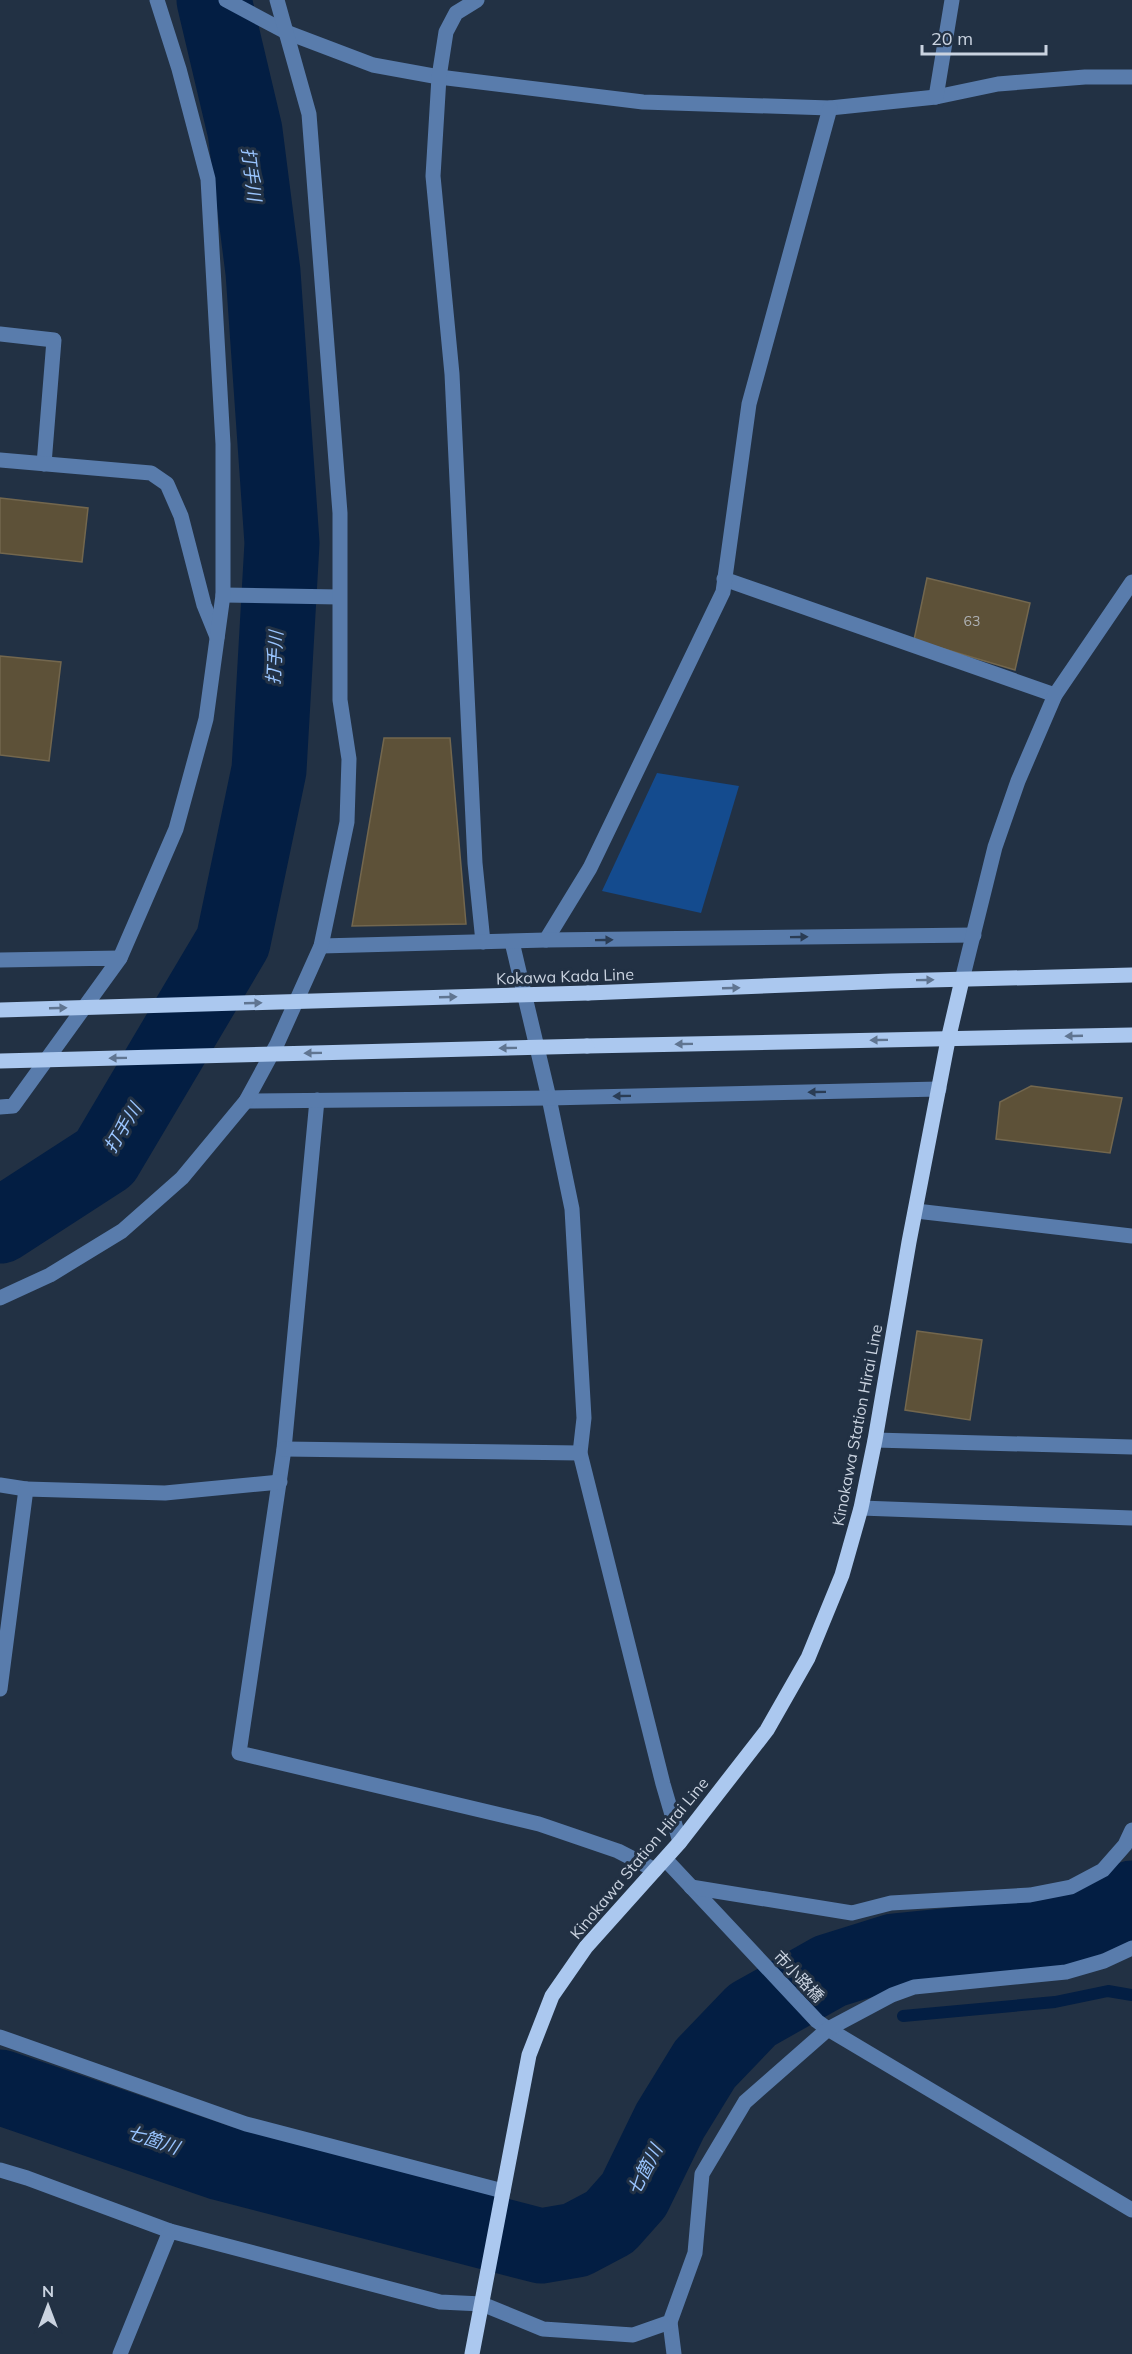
<svg xmlns="http://www.w3.org/2000/svg" width="1132" height="2354" font-family="Mulish,'Noto Sans JP',sans-serif">
	<rect width="100%" height="100%" fill="#223144"/>
	<!-- green -->
	<path fill="#144b8e" d="M657 773 739 786 701 913 602 891Z"/>
	<g fill="none" stroke-linecap="round" stroke-linejoin="round">
		<!-- stream -->
		<g stroke="#031e43" stroke-width="12">
			<path d="M830 1971 854 1994"/>
			<path d="M903 2016 1055 2002 1108 1991 1132 1995"/>
		</g>
		<!-- river -->
		<g stroke="#031e43" stroke-width="75">
			<path d="M0 1226 105 1158 233 942 269 770 282 543 263 272 245 131 214 0"/>
			<path d="M0 2087 221 2163 541 2246 576 2240 610 2222 634 2195 670 2121 705 2064 752 2015 830 1971 894 1951 1043 1936 1088 1926 1132 1898"/>
		</g>
	</g>
	<!-- building -->
	<g fill="#5d5138" stroke="#73674e" stroke-width="1.5">
		<path d="M0 498 88 508 82 562 0 553Z"/>
		<path d="M927 578 1030 603 1015 670 914 640Z"/>
		<path d="M0 656 61 662 49 761 0 755Z"/>
		<path d="M384 738H450L466 924 352 926Z"/>
		<path d="M1031 1086 1122 1098 1110 1153 996 1139 1000 1102Z"/>
		<path d="M917 1331 982 1340 970 1420 905 1410Z"/>
	</g>
	<g fill="none" stroke-linecap="round" stroke-linejoin="round">
		<!-- minor -->
		<g stroke="#597cac" stroke-width="15">
			<path d="M226 0 286 32 373 65 439 77 643 102 830 108 936 97 998 84 1085 77H1132"/>
			<path d="M477 0 456 13 446 32 439 77 433 176 452 374 475 863 483 942"/>
			<path d="M936 97 952 0"/>
			<path d="M0 334 54 340 44 464"/>
			<path d="M0 460 151 473 167 484 181 516 204 605 217 637"/>
			<path d="M724 579 1055 695"/>
			<path d="M223 595 339 597"/>
			<path d="M546 940 590 868 723 592 749 404 830 108"/>
			<path d="M512 942 549 1098 572 1209 584 1418 580 1453 663 1784 680 1842"/>
			<path d="M321 946 546 940 974 935"/>
			<path d="M120 958 176 829 206 719 223 595V444L208 179 179 69 157 0"/>
			<path d="M0 960 120 958 13 1106 0 1107"/>
			<path d="M962 980 995 847 1018 781 1055 695 1132 582"/>
			<path d="M317 1100 284 1449 239 1753 539 1824 618 1851 655 1870"/>
			<path d="M246 1101 549 1098 939 1089"/>
			<path d="M916 1211 1132 1236"/>
			<path d="M0 1298 50 1275 122 1231 182 1178 246 1101 277 1044 321 946 347 822 349 759 340 700V513L309 114 277 0"/>
			<path d="M875 1440 1132 1447"/>
			<path d="M284 1449 580 1453"/>
			<path d="M0 1485 26 1489"/>
			<path d="M861 1508 1132 1518"/>
			<path d="M0 1689 26 1489 165 1493 280 1482"/>
			<path d="M666 1860 817 2021 828 2029 1132 2210"/>
			<path d="M691 1887 852 1913 891 1903 1030 1895 1071 1887 1103 1870 1125 1845 1132 1830"/>
			<path d="M0 2037 246 2124 503 2191"/>
			<path d="M0 2170 27 2178 170 2231"/>
			<path d="M670 2322 674 2354"/>
			<path d="M120 2354 170 2231 440 2302 482 2304 543 2329 633 2335 670 2322 695 2253 702 2174 745 2102 828 2029 892 1995 914 1987 1066 1972 1104 1961 1132 1948"/>
		</g>
		<!-- major -->
		<g stroke="#abc8ef" stroke-width="15">
			<path d="M588 993 891 981 1132 975"/>
			<path d="M587 1046 1132 1035"/>
			<path d="M472 2354 529 2055 552 1996 586 1947 680 1842 767 1730 808 1658 842 1575 861 1508 875 1440 909 1242 948 1040 962 980"/>
		</g>
		<!-- major-bridge -->
		<g stroke="#abc8ef" stroke-width="15">
			<path d="M0 1010 588 993"/>
			<path d="M0 1061 587 1046"/>
		</g>
	</g>
	<!-- one-way arrows -->
	<defs><path id="oneway-solid" d="M-6-.8H1V-3.2L6.5 0L1 3.2V.8H-6Z" transform="scale(1.5)"/></defs>
	<g fill="#2a3c54">
		<use href="#oneway-solid" transform="translate(799 937) rotate(-1)"/>
		<use href="#oneway-solid" transform="translate(604 940) rotate(-1)"/>
		<use href="#oneway-solid" transform="translate(817 1092) rotate(179)"/>
		<use href="#oneway-solid" transform="translate(622 1096) rotate(179)"/>
	</g>
	<g fill="#607591">
		<use href="#oneway-solid" transform="translate(925 980) rotate(-1)"/>
		<use href="#oneway-solid" transform="translate(731 988) rotate(-2)"/>
		<use href="#oneway-solid" transform="translate(448 997) rotate(-2)"/>
		<use href="#oneway-solid" transform="translate(253 1003) rotate(-2)"/>
		<use href="#oneway-solid" transform="translate(58 1008) rotate(-2)"/>
		<use href="#oneway-solid" transform="translate(1074 1036) rotate(178)"/>
		<use href="#oneway-solid" transform="translate(879 1040) rotate(179)"/>
		<use href="#oneway-solid" transform="translate(684 1044) rotate(179)"/>
		<use href="#oneway-solid" transform="translate(508 1048) rotate(179)"/>
		<use href="#oneway-solid" transform="translate(313 1053) rotate(179)"/>
		<use href="#oneway-solid" transform="translate(118 1058) rotate(179)"/>
	</g>
	<g text-anchor="middle" stroke-width="6" stroke-linejoin="round" paint-order="stroke">
		<!-- number labels -->
		<g font-size="14" fill="#afb2b6">
			<text x="972" y="626">63</text>
		</g>
		<!-- street labels -->
		<g font-size="16" fill="#cad3e0" stroke="#223144">
			<text transform="translate(565 976) rotate(-2)" y="6">Kokawa Kada Line</text>
			<text transform="translate(857 1425) rotate(-79)" y="6">Kinokawa Station Hirai Line</text>
			<text transform="translate(639 1858) rotate(-50)" y="6">Kinokawa Station Hirai Line</text>
			<text transform="translate(799 1976) rotate(46)" y="6">市小路橋</text>
		</g>
		<!-- water labels -->
		<g font-size="18" font-style="italic" fill="#9ac5ff" stroke="#223144">
			<text transform="translate(251 174) rotate(83)" y="6">打手川</text>
			<text transform="translate(275 658) rotate(-87)" y="6">打手川</text>
			<text transform="translate(123 1128) rotate(-59)" y="6">打手川</text>
			<text transform="translate(153 2140) rotate(19)" y="6">七箇川</text>
			<text transform="translate(645 2170) rotate(-63)" y="6">七箇川</text>
		</g>
	</g>
	<!-- north arrow -->
	<g transform="translate(48 2306)" stroke="#223144" stroke-width="4.5" paint-order="stroke">
	<path d="M0-4.5L10 22L0 15L-10 22Z" fill="#cad3e0"/>
	<text y="-9" font-size="16" font-weight="bold" text-anchor="middle" fill="#cad3e0">N</text>
	</g>
	<!-- scale -->
	<path d="M922 45v9h124v-9" fill="none" stroke="#cad3e0" stroke-width="3"/>
	<text x="931" y="45" font-size="18" fill="#cad3e0" stroke="#223144" stroke-width="4.5" paint-order="stroke">20 m</text>
</svg>
